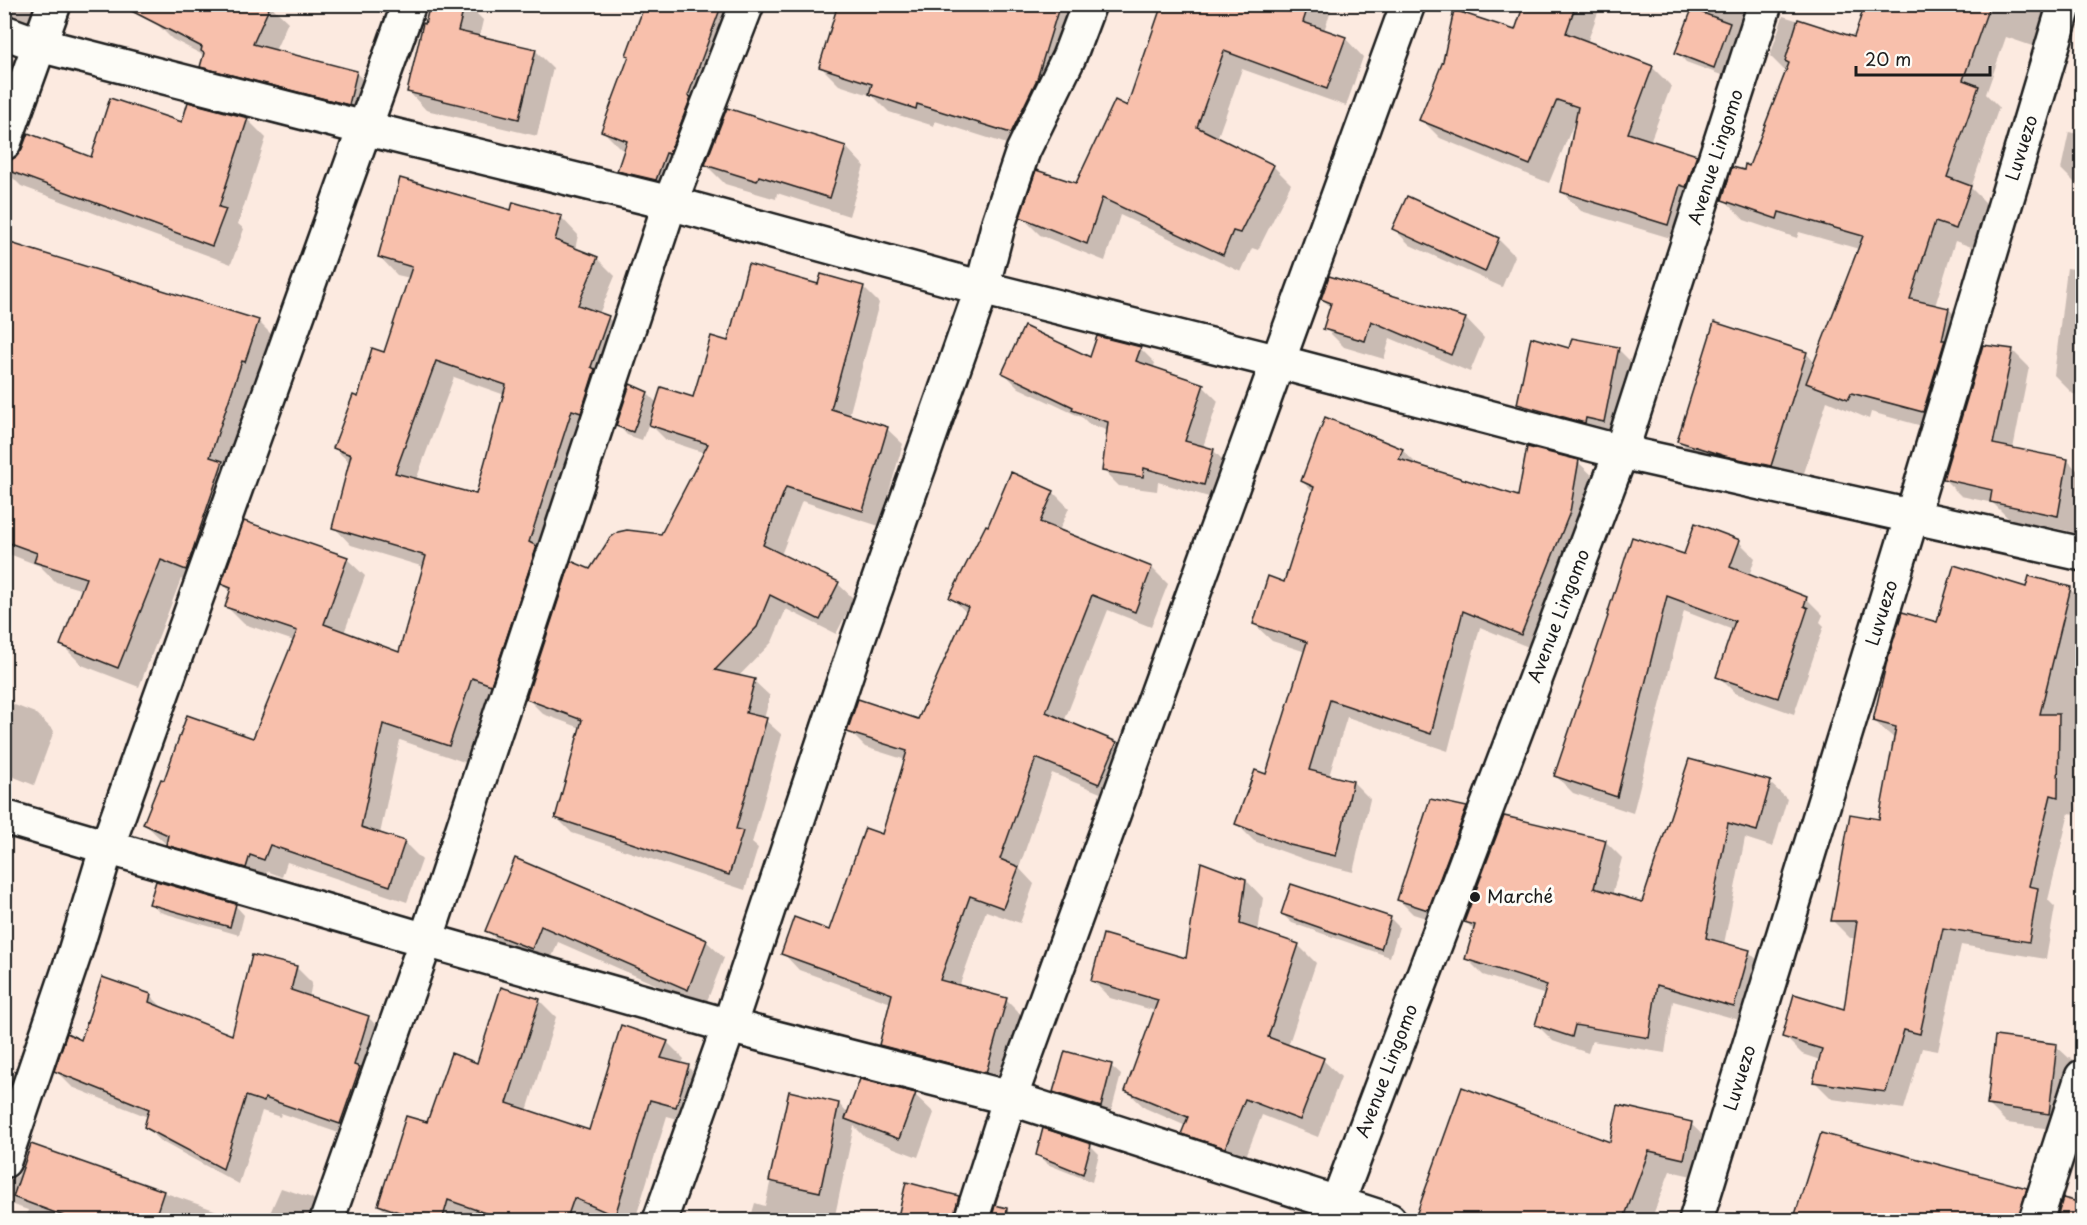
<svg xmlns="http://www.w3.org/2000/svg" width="2087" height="1225" font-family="'Playpen Sans',sans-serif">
	<rect width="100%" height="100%" fill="#fceae0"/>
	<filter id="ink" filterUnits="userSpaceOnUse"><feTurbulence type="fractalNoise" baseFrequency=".0167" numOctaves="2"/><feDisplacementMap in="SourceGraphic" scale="12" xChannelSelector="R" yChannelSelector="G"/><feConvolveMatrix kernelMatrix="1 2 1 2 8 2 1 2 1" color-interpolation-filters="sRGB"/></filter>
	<g filter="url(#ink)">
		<!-- shadow -->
		<g fill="#0003" fill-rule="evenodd">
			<path d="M4 4H39L46 11 4 45Z"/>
			<path d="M431 4H467L483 20 479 38 535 50 553 68 537 136 426 110 409 92Z"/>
			<path d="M647 4H746L675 198 637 188 619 170 625 151 621 149 603 131Z"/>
			<path d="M834 4H1096L1029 151 935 121 934 126 889 112 873 96 839 85 821 67 839 6Z"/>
			<path d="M1164 4H1333L1324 31 1345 38 1363 57 1346 106 1242 69 1217 139 1273 166 1291 184 1258 250 1252 248 1241 272 1120 215 1105 261 1040 235 1022 217 1077 185 1128 108Z"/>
			<path d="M1525 4H1601L1587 43 1652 67 1671 86 1650 142 1696 156 1715 175 1687 243 1581 211 1562 192 1576 118 1549 183 1440 138 1421 119 1516 32Z"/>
			<path d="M1698 4H1745L1754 13 1741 54 1733 51 1724 76 1686 62 1677 52Z"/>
			<path d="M1867 4H2072L2056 54 2006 37 1986 94 1999 107 1971 188 1991 208 1977 249 1955 241 1935 306 1949 309 1969 330 1944 432 1871 412 1869 419 1827 401 1798 492 1706 468 1679 440 1806 353 1815 363 1859 249 1799 232 1797 238 1744 220 1724 199 1744 172 1750 168 1787 73 1770 56 1783 16 1855 38Z"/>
			<path d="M270 5 288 22 275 51 356 73 374 90 366 121 219 83 202 66 205 56 172 39 155 22Z"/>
			<path d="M4 53 10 56 28 74 4 103Z"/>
			<path d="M247 119 266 138 238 224 244 229 231 264 21 186 4 169 92 159 183 124Z"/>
			<path d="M2069 132 2082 135V190L2061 169Z"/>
			<path d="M846 147 864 166 849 216 777 193 776 199 725 184 706 165Z"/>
			<path d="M1408 198 1499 240 1515 256 1502 287 1410 245 1394 229Z"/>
			<path d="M512 211 561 217 578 235 575 250 597 258 615 276 599 314 608 318 626 335 508 702 489 695 467 763 400 740 380 834 404 842 422 860 407 902 287 862 282 877 267 871 263 885 185 862 145 824 253 740 294 641 244 624 226 606 231 592 223 584 347 559 365 576 344 633 400 654 424 567 351 545 334 527 350 463 334 448 385 354 410 278 397 275 380 257ZM454 377 505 395 477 495 416 480Z"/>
			<path d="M4 242 258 321 278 341 206 589 181 579 139 687 82 665 62 645 83 590 56 582 40 566 4 552Z"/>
			<path d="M2067 268 2082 270V395L2073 394 2054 375Z"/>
			<path d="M820 286 863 287 879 303 849 416 887 429 903 444 879 526 802 501 781 555 838 584 854 599 836 634 786 609 772 642 738 677 754 681 770 696 764 719 782 735 752 843 758 848 745 890 572 833 557 818 581 728 543 714 527 698 590 571 662 536 705 453 666 440 649 423 642 440 627 435 618 425 647 393 657 403 694 399 729 343Z"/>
			<path d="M1322 299 1466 319 1484 338 1470 372 1390 338 1384 359 1344 347 1325 328 1331 307Z"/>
			<path d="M1140 348 1155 363 1153 369 1203 386 1218 401 1203 447 1213 450 1228 465 1219 500 1158 482 1157 491 1119 486 1104 471 1109 431 1089 424 1083 418 1019 388 1004 373 1091 359Z"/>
			<path d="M1618 349 1637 368 1622 439 1537 422 1519 403Z"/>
			<path d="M2012 350 2029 367 2013 449 2067 460 2082 475V489L2074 532 2009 519 1993 503 1961 496 1944 479Z"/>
			<path d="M1402 450 1419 466 1519 498 1578 462 1596 479 1538 651 1480 627 1448 751 1347 717 1329 776 1353 782 1370 799 1353 872 1309 861 1254 841 1237 824 1267 776 1306 652 1272 641 1254 624 1285 583 1314 493 1302 481Z"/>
			<path d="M1053 492 1069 508 1059 531 1152 568 1168 584 1151 627 1108 610 1064 722 1116 743 1132 759 1115 799 1052 773 1019 868 1034 884 1020 923 986 911 959 987 1006 1000 1022 1016 1002 1088 897 1061 880 1045 891 1003 799 970 783 953 830 932 882 836 906 760 865 747 849 731 919 721 967 613 951 598Z"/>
			<path d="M1739 542 1755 558 1749 576 1806 598 1823 615 1820 622 1824 626 1794 714 1735 693 1718 676 1733 630 1684 611 1633 813 1573 793 1556 776 1685 556Z"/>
			<path d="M2027 589H2070L2082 601V717L2077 715 2076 814 2069 813 2048 900 2055 907 2046 959 1961 945 1938 1051 1922 1048 1904 1109 1832 1099 1814 1081 1820 1060 1802 1054 1784 1036 1845 1011 1856 938H1850L1832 920 1880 821 1895 739 1874 721 1938 624Z"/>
			<path d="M4 701 35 713 54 731 34 785 4 773Z"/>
			<path d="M1770 783 1787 799 1773 847 1745 838 1724 944 1749 952 1766 968 1750 1023 1673 1001 1665 1053 1592 1041 1588 1053 1553 1041 1537 1025 1546 995 1483 975 1467 959 1475 931 1465 921 1605 841 1622 858 1612 895 1643 904Z"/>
			<path d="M1466 809 1480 823 1442 923 1413 914 1399 900Z"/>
			<path d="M515 860 706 941 724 958 705 1006 558 942 549 965 504 948 487 930Z"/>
			<path d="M1246 880 1263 898 1258 932 1298 945 1316 963 1288 1046 1323 1060 1341 1077 1318 1137 1262 1115 1243 1164 1201 1151 1183 1133 1186 1126 1145 1108 1127 1091 1156 1011 1110 998 1092 980 1187 960Z"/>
			<path d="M151 903 235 905 244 915 239 935 160 912Z"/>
			<path d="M1282 914 1390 918 1399 927 1390 957 1292 923Z"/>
			<path d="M296 967 312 983 309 998 369 1018 385 1034 356 1139 281 1113 280 1117 262 1111 239 1184 162 1142 145 1126 148 1117 72 1087 56 1071 82 1042 150 995 165 1010 234 1037Z"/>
			<path d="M539 1000 556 1017 527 1111 590 1132 667 1042 684 1059 681 1065 688 1067 705 1084 693 1123 667 1116 635 1220H606L590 1214 588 1220H395L379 1205 427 1124 478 1065Z"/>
			<path d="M2056 1046 2069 1058 2076 1061 2082 1067 2067 1131 2007 1123 1989 1105Z"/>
			<path d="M1111 1066 1121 1075 1110 1116 1064 1101 1055 1092Z"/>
			<path d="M790 1093 839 1104 848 1114 915 1095 934 1113 918 1157 865 1137 854 1126 834 1220H750L755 1203 765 1206Z"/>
			<path d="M1691 1124 1712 1144 1705 1179 1670 1171 1651 1220H1415L1611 1144Z"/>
			<path d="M1090 1145 1099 1154 1092 1182 1047 1164 1037 1154Z"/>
			<path d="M31 1146 223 1213 230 1220H25L28 1210 4 1202V1181L18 1176Z"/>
			<path d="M281 1188 312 1198 321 1207 317 1220H267Z"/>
			<path d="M2026 1189 2045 1208 2041 1220H1863Z"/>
			<path d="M2064 1198 2082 1201V1220H2057Z"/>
			<path d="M1038 1217 1050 1220H1037Z"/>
		</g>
		<!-- building -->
		<g fill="#f8c0ac" stroke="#1c1c1c" stroke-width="1.5" fill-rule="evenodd">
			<path d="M118 4H271L253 44 357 71 349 105 200 67 204 53 201 51 202 47Z"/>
			<path d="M430 4H465L458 31 536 49 519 119 407 92 423 23 425 24Z"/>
			<path d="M645 4H722L688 96 691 97 669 154 666 153 656 180 617 171 627 141 601 131 629 56 626 55Z"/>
			<path d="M838 4H1060L1037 79 1011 133 917 104 916 109 869 94 872 84 819 67Z"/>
			<path d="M1162 4H1309L1303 22 1346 37 1327 89 1224 51 1197 127 1274 165 1240 233 1233 231 1223 255 1102 198 1087 244 1020 217 1036 170 1076 183 1115 100 1127 106Z"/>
			<path d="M1524 4H1576L1566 33 1653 66 1628 133 1697 155 1686 187 1680 185 1668 225 1561 192 1578 107 1557 100 1530 165 1419 120 1443 61 1454 10 1515 30Z"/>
			<path d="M1865 4H1990L1963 80 1979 86 1947 177 1971 186 1956 229 1935 222 1910 299 1949 308 1942 340H1945L1923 412 1851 393 1848 399 1806 383 1863 236 1779 212 1777 219 1722 200 1732 167 1744 170 1745 164 1749 166 1789 63 1785 61 1798 19 1854 37Z"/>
			<path d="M1692 9 1730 23 1714 68 1675 53Z"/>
			<path d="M110 98 182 122 188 102 248 118 219 207 226 209 212 246 4 169V161L16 157 22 149 28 133 91 157Z"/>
			<path d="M727 108 846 146 830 198 759 176 757 181 705 165Z"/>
			<path d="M400 178 511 210 513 202 562 216 555 240 598 257 578 305 609 316 591 367 595 369 581 413 572 410 529 542 537 546 491 685 472 678 449 746 383 724 361 827 405 841 390 886 270 845 264 860 250 855 246 868 166 845 168 835 143 824 161 779 164 780 187 715 253 738 297 631 225 607 231 588 221 584 244 521 348 557 324 624 399 652 426 556 332 528 351 455 333 448 353 395 358 397 372 348 384 352 412 267 378 257ZM436 361 506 385 476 494 395 473Z"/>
			<path d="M1407 196 1499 238 1485 272 1392 229Z"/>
			<path d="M4 241 259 320 245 362 242 361 210 457 223 461 186 570 161 560 118 668 60 645 86 578 34 562 37 553 4 541Z"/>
			<path d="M748 264 818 284 821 274 864 286 831 409 888 427 863 511 786 487 763 545 839 582 820 620 770 595 757 627 715 670 755 679 746 713 767 718 736 829 743 831 729 875 555 818 582 720 526 699 571 561 590 569 610 538 618 532 627 530 661 534 708 444 649 425 661 387 693 397 711 336 728 341Z"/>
			<path d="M1329 276 1466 318 1451 355 1371 321 1365 341 1323 329 1331 303 1321 299Z"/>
			<path d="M1714 322 1807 352 1771 466 1725 456 1677 441Z"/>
			<path d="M1024 326 1090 357 1097 336 1141 347 1136 361 1204 384 1185 441 1214 449 1204 485 1144 468 1143 477 1102 471 1108 422 1072 410 1073 407 1002 373Z"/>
			<path d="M1531 337 1569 348 1572 338 1619 347 1604 422 1586 418 1585 423 1517 404Z"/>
			<path d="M1983 345 2013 349 1993 444 2068 459 2058 516 1990 502 1992 490 1943 479Z"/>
			<path d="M630 384 648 392 633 432 616 426Z"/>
			<path d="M1325 417 1403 449 1399 459 1518 496 1527 447 1579 460 1570 512 1521 635 1463 611 1431 734 1330 700 1309 770 1353 781 1336 856 1290 845 1235 824 1255 770 1266 774 1307 642 1253 624 1268 576 1284 582 1314 487 1301 481Z"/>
			<path d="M1011 472 1054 491 1040 522 1152 567 1135 612 1092 595 1046 712 1117 742 1099 784 1036 758 1000 859 1019 867 1003 908 970 896 940 980 1007 998 986 1073 879 1045 892 994 781 954 794 917 829 930 865 828 882 834 907 751 847 732 858 699 918 719 968 607 949 598 986 525 988 526Z"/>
			<path d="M1695 523 1740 540 1730 567 1807 597 1804 606 1808 608 1778 698 1716 677 1735 621 1667 596 1617 797 1554 776 1608 616 1607 615 1632 537 1684 554Z"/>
			<path d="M1954 565 2026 587 2029 576 2071 587 2040 714H2059L2058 797 2051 795 2029 886 2038 888 2029 942 1943 928 1920 1034 1904 1030 1886 1092 1813 1082 1822 1049 1782 1037 1794 994 1844 1009 1857 921H1831L1850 814 1879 819 1896 727 1873 721 1886 665 1902 612 1937 622Z"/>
			<path d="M1689 759 1771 781 1757 831 1728 823 1706 938 1750 950 1734 1007 1657 985 1649 1038 1575 1025 1572 1037 1535 1025 1547 985 1465 959 1475 925 1464 922 1504 816 1606 840 1594 888 1642 902Z"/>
			<path d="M1430 799 1467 807 1428 910 1397 900Z"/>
			<path d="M515 858 707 940 688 990 541 926 532 949 485 931Z"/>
			<path d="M1201 862 1246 879 1240 924 1299 944 1268 1037 1324 1058 1300 1120 1245 1099 1225 1148 1181 1134 1188 1117 1125 1091 1158 1000 1091 981 1103 934 1186 958Z"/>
			<path d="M156 881 236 904 230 927 149 904Z"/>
			<path d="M1291 884 1391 917 1381 949 1281 914Z"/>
			<path d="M252 955 297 966 291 990 369 1016 354 1065 360 1067 340 1124 265 1098 264 1102 246 1096 223 1169 144 1127 149 1109 54 1071 67 1033 81 1040 102 977 151 994 149 1002 232 1035Z"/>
			<path d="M501 987 540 999 507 1103 589 1130 621 1025 668 1041 661 1058 689 1065 676 1107 650 1100 615 1216 574 1198 566 1221H508L448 1200 442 1221H426L378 1205 406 1116 427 1122 451 1053 477 1063Z"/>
			<path d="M1995 1036 2057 1044 2049 1114 1987 1105Z"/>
			<path d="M1065 1051 1112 1064 1101 1107 1053 1092Z"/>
			<path d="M860 1079 916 1093 899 1139 845 1119Z"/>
			<path d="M1462 1087 1610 1142 1618 1105 1692 1122 1684 1159 1649 1151 1623 1221H1414Z"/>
			<path d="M789 1091 839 1103 820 1192 769 1181Z"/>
			<path d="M1043 1128 1091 1144 1083 1174 1036 1155Z"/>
			<path d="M1821 1133 2027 1188 2018 1221H1793Z"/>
			<path d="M31 1144 164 1191 154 1221H77L13 1197Z"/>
			<path d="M906 1182 959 1196 953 1221H897Z"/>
			<path d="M2063 1198 2082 1203V1221H2056Z"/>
			<path d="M995 1205 1007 1208 1006 1221H991Z"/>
		</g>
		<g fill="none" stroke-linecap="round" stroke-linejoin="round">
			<defs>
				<g id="minor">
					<path d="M4 32 40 45 364 128 670 203 982 288 1279 362 1621 452 2082 554"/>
					<path d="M4 143 54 4"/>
					<path d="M4 817 426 940 729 1026 1010 1098 1389 1220"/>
					<path d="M4 1161 74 955 107 847 409 4"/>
					<path d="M327 1220 426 940 670 203 747 4"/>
					<path d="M660 1220 729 1026 858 639 982 288 999 222 1023 151 1069 57 1089 4"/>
					<path d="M971 1220 1010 1098 1408 4"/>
					<path d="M1331 1220 1621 452 1765 4"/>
					<path d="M1696 1220 1912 516 2065 4"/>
					<path d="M2036 1220 2082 1077"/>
				</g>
			</defs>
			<!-- minor casing -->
			<use href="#minor" stroke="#1c1c1c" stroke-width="38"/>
			<!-- minor -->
			<use href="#minor" stroke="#fdfcf7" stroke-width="33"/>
		</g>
	</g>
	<!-- markers -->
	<circle fill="#1c1c1c" stroke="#fdfcf7" stroke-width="2" cx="1475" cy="897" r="6"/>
	<g text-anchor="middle" stroke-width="6" stroke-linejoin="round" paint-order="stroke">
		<!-- street labels -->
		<g font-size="18" fill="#1c1c1c" stroke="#fdfcf7">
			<text transform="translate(2022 148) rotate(-73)" y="6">Luvuezo</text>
			<text transform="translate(1716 157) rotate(-72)" y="6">Avenue Lingomo</text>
			<text transform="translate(1882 613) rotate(-73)" y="6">Luvuezo</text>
			<text transform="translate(1559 616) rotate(-69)" y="6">Avenue Lingomo</text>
			<text transform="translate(1387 1071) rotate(-69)" y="6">Avenue Lingomo</text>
			<text transform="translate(1740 1078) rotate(-73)" y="6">Luvuezo</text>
		</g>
		<!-- poi labels -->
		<g font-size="18" fill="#1c1c1c" stroke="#fdfcf7" text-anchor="start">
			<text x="1487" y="903">Marché</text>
		</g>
	</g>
	<!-- margin -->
	<rect width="2087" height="1225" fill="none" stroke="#fdfcf7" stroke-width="24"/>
	<rect x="12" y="12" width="2063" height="1201" fill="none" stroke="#1c1c1c" stroke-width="2" filter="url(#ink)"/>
	<!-- scale -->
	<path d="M1856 66v9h134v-9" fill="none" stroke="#1c1c1c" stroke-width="3"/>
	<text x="1865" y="66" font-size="18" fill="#1c1c1c" stroke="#fdfcf7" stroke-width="4.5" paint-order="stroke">20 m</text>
</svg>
